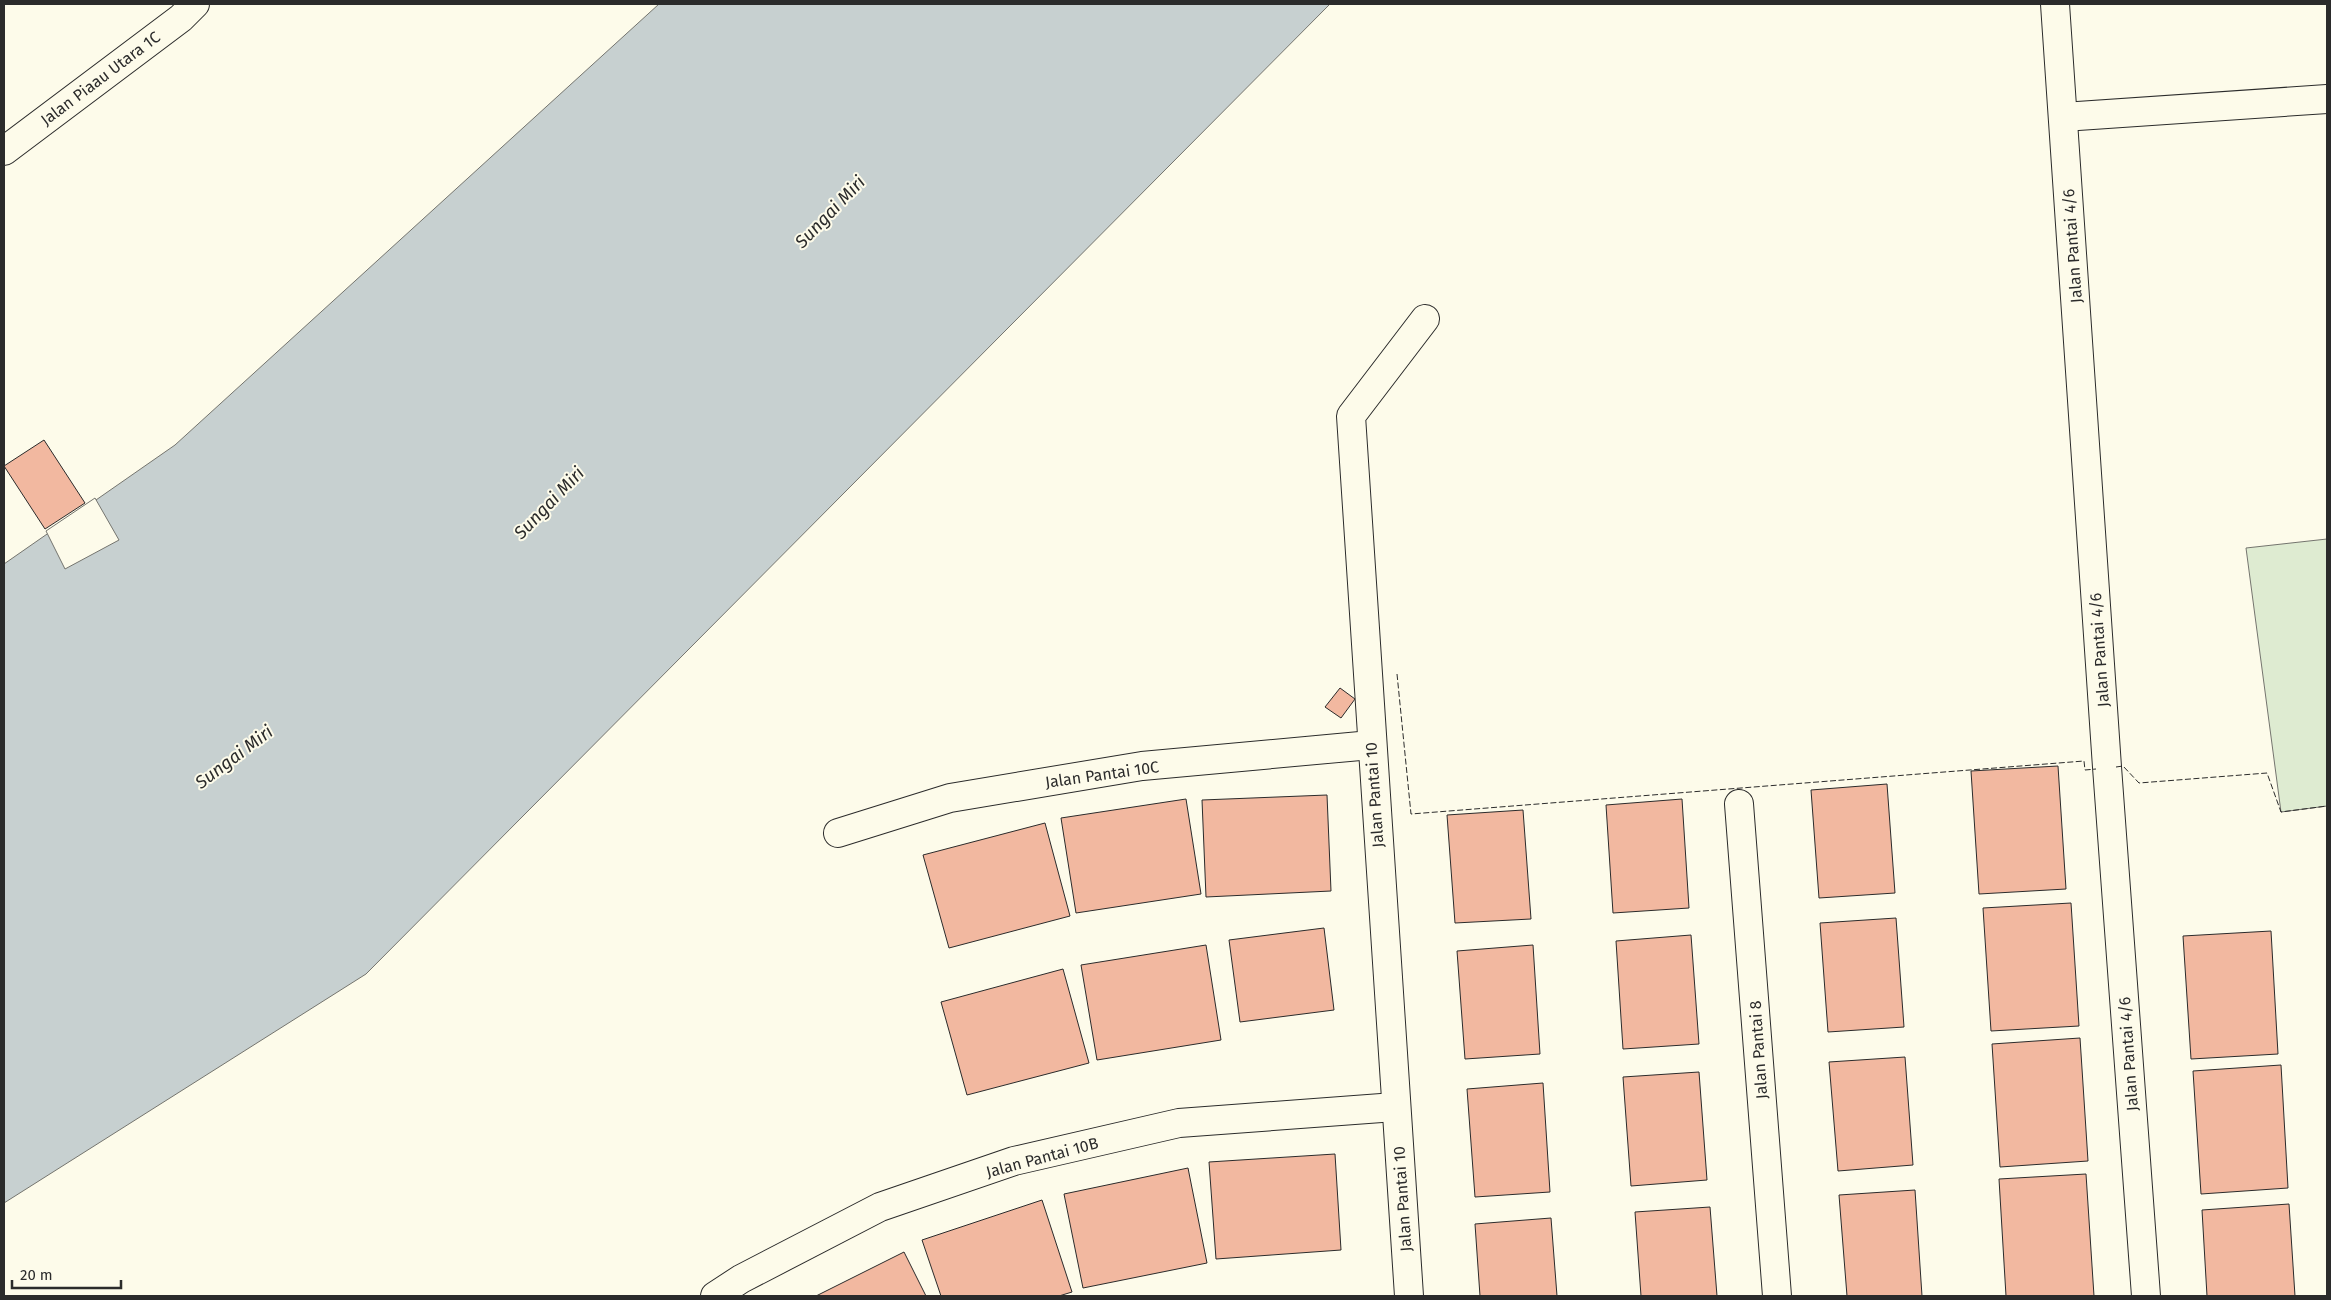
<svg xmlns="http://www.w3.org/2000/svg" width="2331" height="1300" font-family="'Fira Sans',sans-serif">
	<rect width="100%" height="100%" fill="#fdfbea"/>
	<!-- green -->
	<path fill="#deebd1" stroke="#74746e" d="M2327 539V806L2281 812 2246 548Z"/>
	<!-- water -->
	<path fill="#c7d0d0" stroke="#74746e" d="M659 4H1330L366 974 4 1203V564L175 445Z"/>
	<!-- pier -->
	<path fill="#fdfbea" stroke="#74746e" d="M95 498 119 540 65 569 46 531Z"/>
	<!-- building -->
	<g fill="#f2b8a0" stroke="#2b2b2b">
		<path d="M44 440 85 503 45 529 4 466Z"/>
		<path d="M1340 688 1355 699 1341 718 1325 707Z"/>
		<path d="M2058 766 2066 889 1979 894 1971 771Z"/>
		<path d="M1887 784 1895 893 1819 898 1811 790Z"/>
		<path d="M1327 795 1331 891 1206 897 1202 800Z"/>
		<path d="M1186 799 1201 894 1076 913 1061 818Z"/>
		<path d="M1682 799 1689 908 1613 913 1606 805Z"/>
		<path d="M1523 810 1531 919 1455 923 1447 815Z"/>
		<path d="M1045 823 1070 916 949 948 923 855Z"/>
		<path d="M2071 903 2079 1026 1991 1031 1983 908Z"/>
		<path d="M1896 918 1904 1027 1828 1032 1820 923Z"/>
		<path d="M1324 928 1334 1010 1240 1022 1229 940Z"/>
		<path d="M2271 931 2278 1054 2191 1059 2183 936Z"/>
		<path d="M1691 935 1699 1044 1623 1049 1616 941Z"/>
		<path d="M1206 945 1221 1040 1097 1060 1081 965Z"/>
		<path d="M1533 945 1540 1054 1465 1059 1457 951Z"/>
		<path d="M1063 969 1089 1063 967 1095 941 1002Z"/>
		<path d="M2080 1038 2088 1161 2000 1167 1992 1044Z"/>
		<path d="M1905 1057 1913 1165 1838 1171 1829 1062Z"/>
		<path d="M2281 1065 2288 1188 2201 1194 2193 1071Z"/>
		<path d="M1699 1072 1707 1180 1631 1186 1623 1077Z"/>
		<path d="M1543 1083 1550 1192 1475 1197 1467 1089Z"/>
		<path d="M1335 1154 1341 1250 1216 1259 1209 1162Z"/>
		<path d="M1188 1168 1207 1263 1083 1288 1064 1194Z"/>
		<path d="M2086 1174 2094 1296H2006L1999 1179Z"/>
		<path d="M1915 1190 1922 1296H1847L1839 1195Z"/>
		<path d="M1042 1200 1072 1292 1059 1296H941L922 1240Z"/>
		<path d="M2289 1204 2295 1296H2207L2202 1210Z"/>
		<path d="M1710 1207 1717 1296H1641L1635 1212Z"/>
		<path d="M1551 1218 1557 1296H1480L1475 1224Z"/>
		<path d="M904 1252 926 1296H816Z"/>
	</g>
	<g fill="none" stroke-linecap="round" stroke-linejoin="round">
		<defs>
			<g id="minor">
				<path d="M2055 4 2107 767 2146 1296"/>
				<path d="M2063 117 2327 99"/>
				<path d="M4 151 181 18 195 4"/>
				<path d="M1739 804 1777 1296"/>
				<path d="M838 833 950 798 1142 766 1371 745"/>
				<path d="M715 1296 741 1279 880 1207 1014 1161 1179 1123 1395 1107"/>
				<path d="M1409 1296 1351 416 1425 319"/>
			</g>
		</defs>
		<!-- minor casing -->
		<use href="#minor" stroke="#2b2b2b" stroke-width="30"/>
		<!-- minor -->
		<use href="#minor" stroke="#fdfbea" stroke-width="28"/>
		<!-- fence -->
		<g stroke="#2b2b2b" stroke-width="1" stroke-dasharray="6 2.5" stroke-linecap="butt">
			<path d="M1397 674 1411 814 2084 761 2085 770 2096 769"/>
			<path d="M2116 767 2123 766 2139 783 2267 773 2281 812 2327 806"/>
		</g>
	</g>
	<g text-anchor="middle" stroke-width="4" stroke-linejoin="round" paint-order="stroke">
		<!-- street labels -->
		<g font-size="16" fill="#2b2b2b" stroke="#fdfbea">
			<text transform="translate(100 78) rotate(-37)" y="6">Jalan Piaau Utara 1C</text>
			<text transform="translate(2072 246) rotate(-94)" y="6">Jalan Pantai 4/6</text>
			<text transform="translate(2099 650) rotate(-94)" y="6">Jalan Pantai 4/6</text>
			<text transform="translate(1102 774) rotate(-8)" y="6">Jalan Pantai 10C</text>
			<text transform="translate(1374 795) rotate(-94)" y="6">Jalan Pantai 10</text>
			<text transform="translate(1758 1050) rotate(-94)" y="6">Jalan Pantai 8</text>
			<text transform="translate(2128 1054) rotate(-94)" y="6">Jalan Pantai 4/6</text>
			<text transform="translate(1042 1157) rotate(-15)" y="6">Jalan Pantai 10B</text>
			<text transform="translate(1402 1199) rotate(-94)" y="6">Jalan Pantai 10</text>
		</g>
		<!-- water labels -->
		<g font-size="18" font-style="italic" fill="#2b2b2b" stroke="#fdfbea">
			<text transform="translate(830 212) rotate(-46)" y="6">Sungai Miri</text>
			<text transform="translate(549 503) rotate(-46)" y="6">Sungai Miri</text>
			<text transform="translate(234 757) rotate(-37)" y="6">Sungai Miri</text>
		</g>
	</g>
	<!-- border -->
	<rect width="2331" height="1300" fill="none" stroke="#2b2b2b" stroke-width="10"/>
	<!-- scale -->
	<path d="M12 1280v8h109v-8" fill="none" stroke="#2b2b2b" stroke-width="2.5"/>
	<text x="20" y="1280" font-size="15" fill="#2b2b2b" stroke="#fdfbea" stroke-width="4" paint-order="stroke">20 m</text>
</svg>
